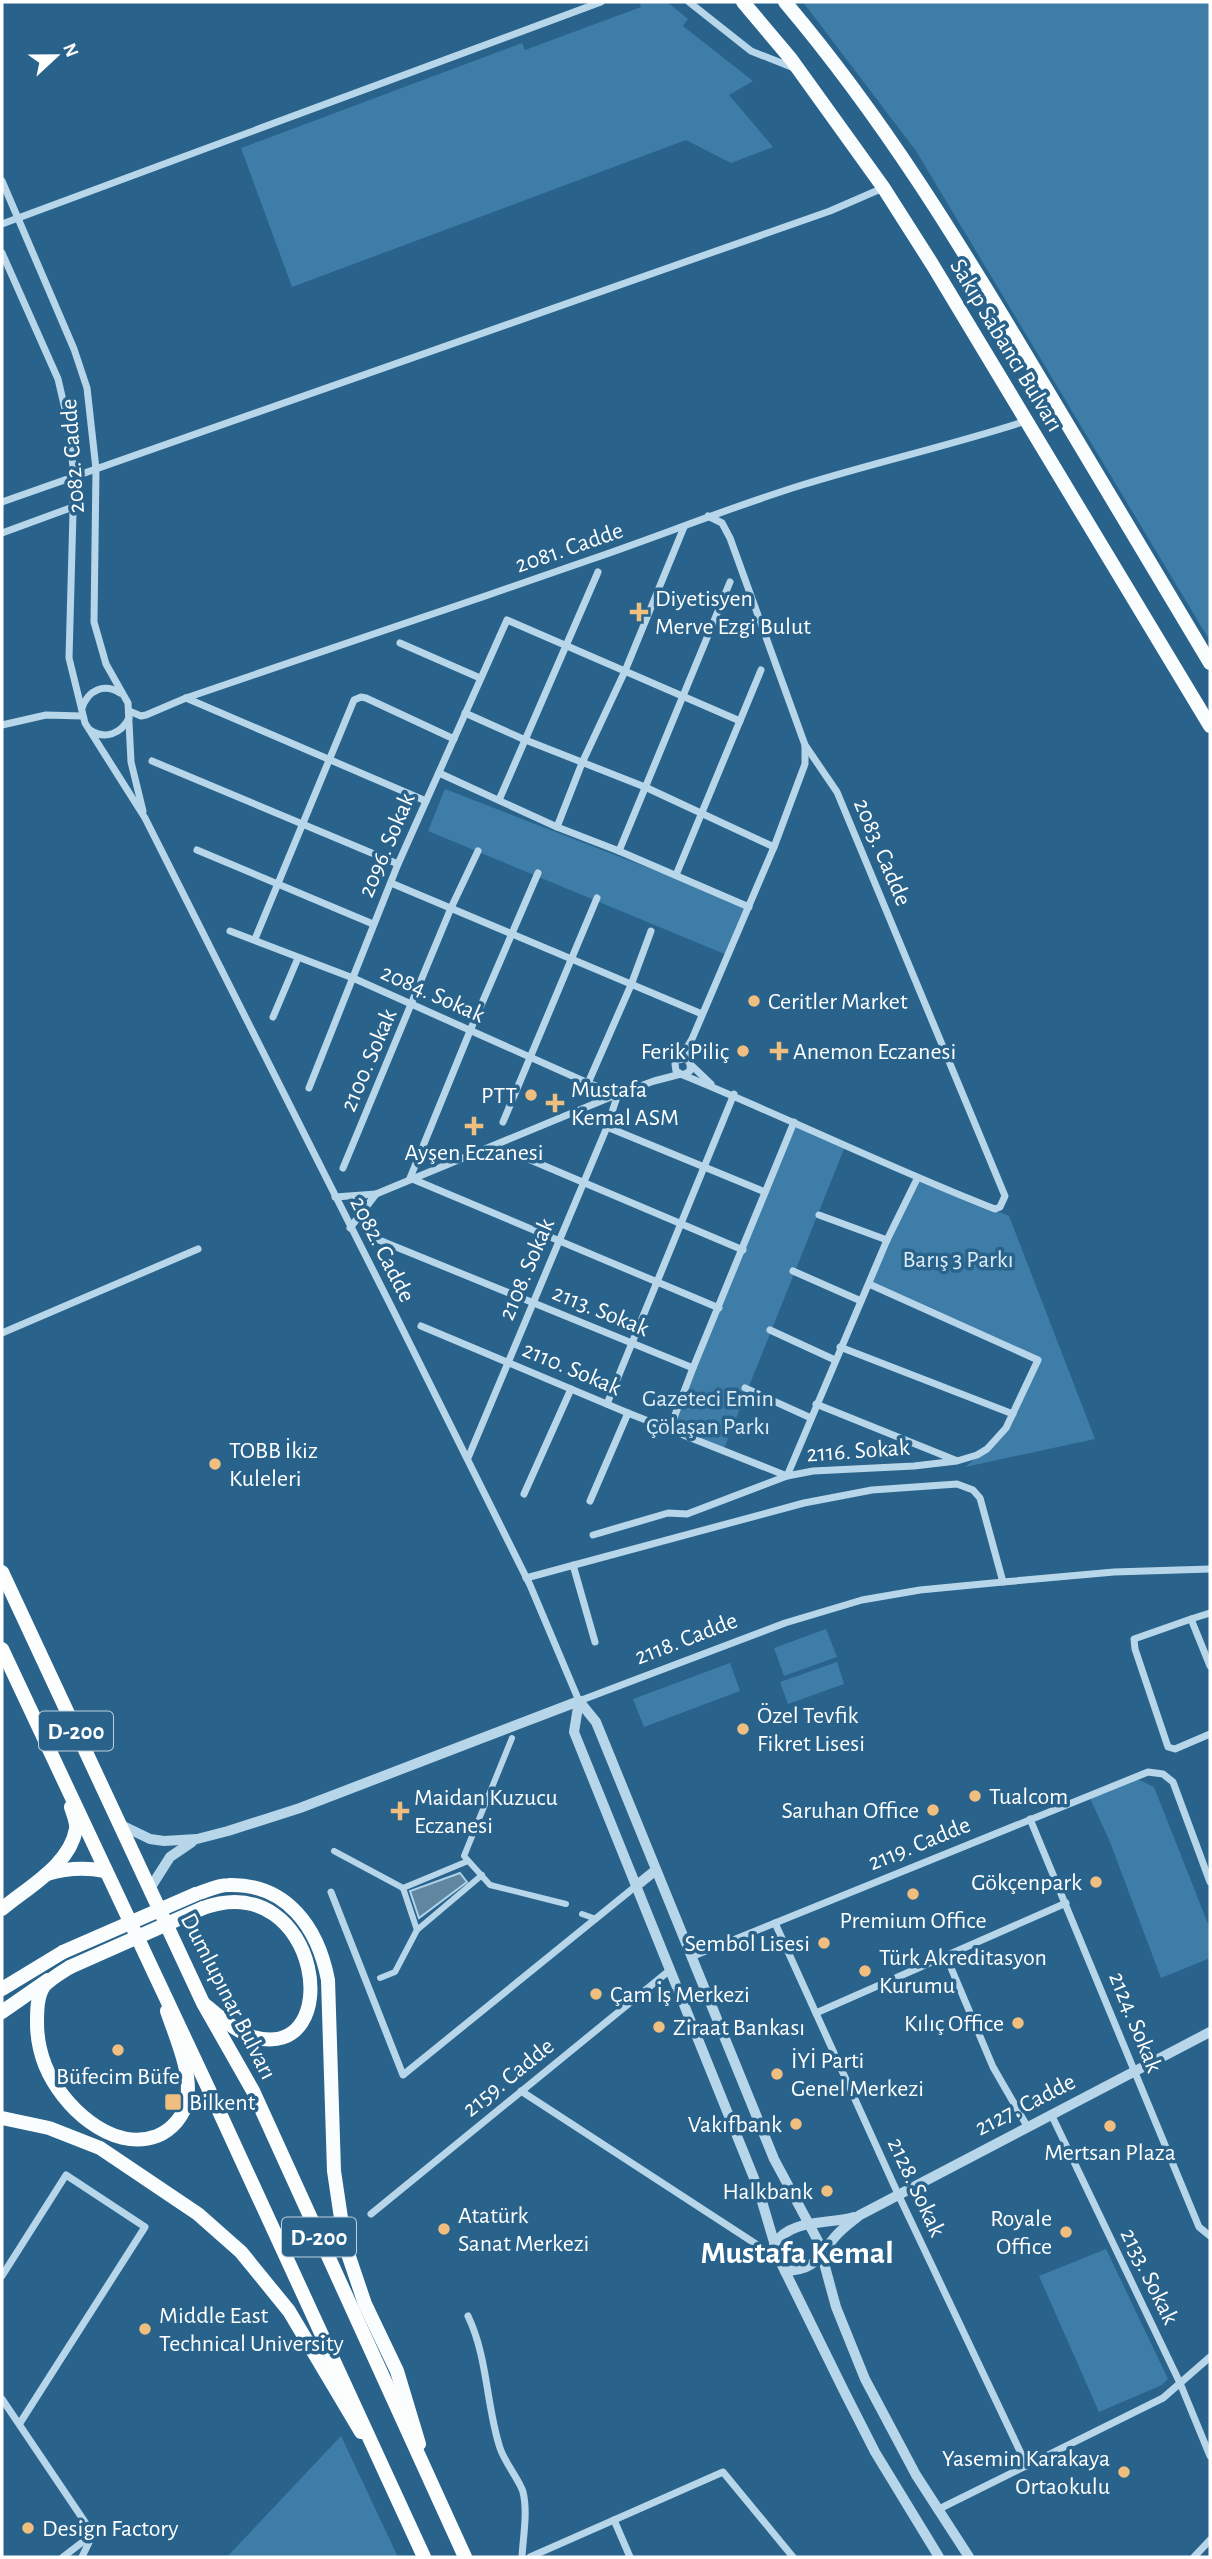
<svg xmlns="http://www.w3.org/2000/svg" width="1212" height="2559" font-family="'Alegreya Sans',sans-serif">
	<rect width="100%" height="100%" fill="#29638b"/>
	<!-- green -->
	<g fill="#3e7da7">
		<path d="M639 2H667L688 19 683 26 753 81 729 95 773 147 731 163 686 140 292 287 241 148 522 43 525 50 641 7Z"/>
		<path d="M803 2H1210V641L916 151Z"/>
		<path d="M445 789 749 907 727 955 428 831Z"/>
		<path d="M794 1122 846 1144 723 1451 670 1428Z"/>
		<path d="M917 1179 1009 1216 1095 1439 965 1467 987 1449 1006 1428 1037 1360 869 1284Z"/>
		<path d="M826 1629 837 1657 784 1676 774 1648Z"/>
		<path d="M837 1662 844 1684 788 1704 780 1682Z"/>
		<path d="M730 1663 740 1691 644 1727 633 1699Z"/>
		<path d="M1135 1778 1154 1787 1210 1929V1958L1161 1978 1110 1842 1090 1798Z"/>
		<path d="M1106 2249 1168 2379 1162 2385 1099 2412 1039 2276Z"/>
		<path d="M341 2436 398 2557H227Z"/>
	</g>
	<!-- water -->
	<path fill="#6086a0" stroke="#add2e9" stroke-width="2" d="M460 1873 467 1882 419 1918 410 1891Z"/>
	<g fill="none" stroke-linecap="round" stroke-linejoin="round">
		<!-- pedestrian -->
		<g stroke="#b8d6e9" stroke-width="6">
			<path d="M512 1738 464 1856 490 1885 566 1904"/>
			<path d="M334 1851 403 1888 468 1861"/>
			<path d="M403 1888 417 1930"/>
			<path d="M582 1914 596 1919"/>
			<path d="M380 1978 395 1972 417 1930 482 1875"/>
		</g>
		<!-- minor -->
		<g stroke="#b8d6e9" stroke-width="7">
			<path d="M689 2 751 51 794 68"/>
			<path d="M2 181 74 349 87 388 96 469 94 622 106 664 128 703 131 762 143 811"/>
			<path d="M2 224 601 2"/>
			<path d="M2 253 58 379 68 422 74 476 69 658 85 723 145 818 393 1310 530 1585 579 1701 785 1623 862 1600 920 1590 1003 1582 1114 1572 1210 1569"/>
			<path d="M2 502 830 211 883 188"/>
			<path d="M2 533 73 507"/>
			<path d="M400 643 480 678"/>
			<path d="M186 698 426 801"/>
			<path d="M82 708C88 690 104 683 120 693"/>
			<path d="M129 711 141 716 146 715 186 698C322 652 457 606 592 559 662 535 731 507 802 485 876 462 952 445 1026 421"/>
			<path d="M465 713 523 739 645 787 774 847"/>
			<path d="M2 725 46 715 82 716"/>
			<path d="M90 730C105 740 121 734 129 718"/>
			<path d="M152 761 398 864"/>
			<path d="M439 773 557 827 619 851 749 907"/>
			<path d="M499 800 598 572"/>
			<path d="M557 827 582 763 625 671 684 527"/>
			<path d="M197 850 373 924"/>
			<path d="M619 851 730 582"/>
			<path d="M538 873 470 1031 410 1178 719 1308"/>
			<path d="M676 875 761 670"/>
			<path d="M391 883 702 1014"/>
			<path d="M230 931 353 978 588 1083 618 1094 607 1127 468 1458"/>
			<path d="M255 939 354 700 361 697 366 698 454 739"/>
			<path d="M273 1017 298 958"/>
			<path d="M680 1059 692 1039 774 847 805 764V746"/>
			<path d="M689 1061 685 1059 677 1060 675 1064 676 1071 683 1075 690 1071 691 1043"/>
			<path d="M690 1064 711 1084"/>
			<path d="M683 1075C788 1118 890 1168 995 1209L1000 1207 1005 1196 837 792 805 745 730 538 722 523 708 516"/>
			<path d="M588 1083 631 985 651 931"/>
			<path d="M309 1088 398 864 507 620 740 721"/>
			<path d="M503 1122 597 898"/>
			<path d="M607 1127 765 1192"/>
			<path d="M514 1153 743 1250"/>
			<path d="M343 1168 451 908 478 851"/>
			<path d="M335 1197 376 1194 618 1094 654 1081 681 1074"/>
			<path d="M819 1215 887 1240"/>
			<path d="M350 1228 376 1194"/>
			<path d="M379 1240 693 1368"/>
			<path d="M793 1271 861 1301"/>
			<path d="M421 1326 628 1413 787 1476 887 1240 917 1179"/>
			<path d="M770 1330 835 1360"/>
			<path d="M2 1333 198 1249"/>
			<path d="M840 1347 1013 1414"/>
			<path d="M745 1388 811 1418"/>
			<path d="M607 1404 734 1094"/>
			<path d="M816 1404 955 1460"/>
			<path d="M670 1428 693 1368 794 1122"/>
			<path d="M524 1494 571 1389"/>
			<path d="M590 1501 628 1413"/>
			<path d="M593 1535 668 1513 687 1514 787 1476 813 1471 914 1466 957 1461 977 1455 987 1449 1006 1428 1038 1360 869 1284"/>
			<path d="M573 1565 595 1642"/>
			<path d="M526 1578 804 1503 872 1490 957 1484 973 1490 980 1498 1003 1582"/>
			<path d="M1191 1619 1210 1613"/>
			<path d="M1210 1666 1191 1619 1134 1639 1135 1649 1168 1747 1175 1749 1210 1734"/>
			<path d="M1030 1819 1199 2227 1210 2236"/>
			<path d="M331 1892 403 2075 636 1886"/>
			<path d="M775 1923 898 2194 1027 2466"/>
			<path d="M946 1956 993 2067 1027 2126"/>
			<path d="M691 1957 1148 1772 1163 1774 1173 1782 1210 1882"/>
			<path d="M816 2013 1066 1903"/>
			<path d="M521 2091 779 2259"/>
			<path d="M1051 2114 1180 2383 1210 2456"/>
			<path d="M371 2214 670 1970"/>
			<path d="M2 2276 66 2175 145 2227 20 2423"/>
			<path d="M468 2316C488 2358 486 2405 500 2448 505 2463 520 2481 523 2492 528 2512 523 2537 522 2557"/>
			<path d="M2 2399 93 2534"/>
			<path d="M937 2510 1163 2398 1210 2357"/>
			<path d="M614 2520 630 2557"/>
			<path d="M63 2557 93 2534"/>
			<path d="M82 2557 91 2538"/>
			<path d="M530 2557 723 2472 793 2557"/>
			<path d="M1194 2557 1210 2540"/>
		</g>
		<!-- tertiary -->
		<g stroke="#b8d6e9" stroke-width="10">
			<path d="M579 1701 596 1722 774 2159 818 2241 836 2307 865 2379 916 2475 969 2557"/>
			<path d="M579 1701 574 1732 758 2188 779 2259 845 2393 875 2452 939 2557"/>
			<path d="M121 1825 150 1839 164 1841 197 1839 228 1831 300 1808 579 1701"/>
			<path d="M636 1886 656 1870"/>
			<path d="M149 1890 170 1857 192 1842"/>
			<path d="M774 2244C792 2218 827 2225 854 2217"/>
			<path d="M785 2271C815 2270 817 2259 834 2238 841 2229 851 2222 860 2215L1210 2032"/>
		</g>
		<!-- primary -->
		<g stroke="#fafdfe" stroke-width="14">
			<path d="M743 2 791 59 883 187 932 264 1210 726"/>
			<path d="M785 2C884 119 960 244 1038 375 1096 471 1153 567 1210 663"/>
			<path d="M47 1874C67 1868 84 1867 105 1871"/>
			<path d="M196 1894C206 1891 218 1885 228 1885 287 1883 318 1928 328 1980L334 2171 345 2245 365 2304 397 2371 419 2444"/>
			<path d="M203 1908C321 1866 348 2064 253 2037 235 2031 219 2016 204 2004"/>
			<path d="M2 1909C28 1887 70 1865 76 1829 77 1822 73 1814 71 1807"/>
			<path d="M70 1967C62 1972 50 1979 44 1986 37 1996 37 2011 37 2023 37 2037 40 2052 45 2065 61 2105 111 2153 157 2136 172 2130 184 2116 187 2100 192 2072 176 2038 167 2011"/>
			<path d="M2 1989 63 1952"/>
			<path d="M2 2012 48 1980"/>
			<path d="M2 2118 49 2128 100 2148 198 2214 241 2252 289 2311 361 2432"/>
		</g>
		<!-- trunk -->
		<g stroke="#fcfefe" stroke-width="14">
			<path d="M2 1572 203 2003 253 2091 465 2557"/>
			<path d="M2 1649 218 2109 424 2557"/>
		</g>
		<!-- primary-bridge -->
		<g stroke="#fafdfe" stroke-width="14">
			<path d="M63 1952 196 1894"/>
			<path d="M70 1967 203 1908"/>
		</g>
	</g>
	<!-- markers -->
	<g fill="#f0be7f" stroke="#29638b" stroke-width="2.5">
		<path d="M635.5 601.5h7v7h7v7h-7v7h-7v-7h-7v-7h7z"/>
		<circle cx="754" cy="1001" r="7"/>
		<circle cx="743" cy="1051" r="7"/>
		<path d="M775.5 1040.5h7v7h7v7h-7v7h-7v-7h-7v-7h7z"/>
		<circle cx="531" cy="1095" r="7"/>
		<path d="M551.5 1092.5h7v7h7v7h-7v7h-7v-7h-7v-7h7z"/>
		<path d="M470.5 1115.5h7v7h7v7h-7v7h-7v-7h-7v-7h7z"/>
		<circle cx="215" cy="1464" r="7"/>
		<circle cx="743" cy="1729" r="7"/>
		<circle cx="975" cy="1796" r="7"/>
		<circle cx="933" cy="1810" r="7"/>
		<path d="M396.5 1800.5h7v7h7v7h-7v7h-7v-7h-7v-7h7z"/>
		<circle cx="1096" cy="1882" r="7"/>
		<circle cx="913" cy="1894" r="7"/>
		<circle cx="824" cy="1943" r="7"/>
		<circle cx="865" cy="1971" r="7"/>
		<circle cx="596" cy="1994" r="7"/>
		<circle cx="1018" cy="2023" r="7"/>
		<circle cx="659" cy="2027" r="7"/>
		<circle cx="118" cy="2050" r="7"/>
		<circle cx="777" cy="2074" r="7"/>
		<rect x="164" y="2093" width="18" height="18" rx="3.5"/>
		<circle cx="796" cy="2124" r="7"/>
		<circle cx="1110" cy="2126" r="7"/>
		<circle cx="827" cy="2191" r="7"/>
		<circle cx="444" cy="2229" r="7"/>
		<circle cx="1066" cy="2232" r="7"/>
		<circle cx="145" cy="2329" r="7"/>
		<circle cx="1124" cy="2472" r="7"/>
		<circle cx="28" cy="2528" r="7"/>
	</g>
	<g text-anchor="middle" stroke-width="7" stroke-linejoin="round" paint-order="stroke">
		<!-- shield labels -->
		<g fill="#29638b" stroke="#bfd0dc" stroke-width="2">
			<rect x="39" y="1711.5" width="74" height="39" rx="5"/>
			<rect x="282" y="2217.5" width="74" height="39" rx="5"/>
		</g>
		<g font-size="23" font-weight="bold" fill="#fff">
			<text x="76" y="1739">D-200</text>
			<text x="319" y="2245">D-200</text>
		</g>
		<!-- street labels -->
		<g font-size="24" fill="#fff" stroke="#29638b">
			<text transform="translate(1007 345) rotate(59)" y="8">Sakıp Sabancı Bulvarı</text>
			<text transform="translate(72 456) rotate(-94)" y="8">2082. Cadde</text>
			<text transform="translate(569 547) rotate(-19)" y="8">2081. Cadde</text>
			<text transform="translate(386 845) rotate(-67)" y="8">2096. Sokak</text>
			<text transform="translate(883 852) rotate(67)" y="8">2083. Cadde</text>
			<text transform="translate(433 993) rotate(24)" y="8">2084. Sokak</text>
			<text transform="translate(368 1060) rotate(-67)" y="8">2100. Sokak</text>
			<text transform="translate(383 1249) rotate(63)" y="8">2082. Cadde</text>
			<text transform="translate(526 1269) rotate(-67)" y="8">2108. Sokak</text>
			<text transform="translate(601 1310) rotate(22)" y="8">2113. Sokak</text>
			<text transform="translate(572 1368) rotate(23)" y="8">2110. Sokak</text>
			<text transform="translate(858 1450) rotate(-4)" y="8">2116. Sokak</text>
			<text transform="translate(686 1638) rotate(-21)" y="8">2118. Cadde</text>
			<text transform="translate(919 1843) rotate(-22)" y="8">2119. Cadde</text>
			<text transform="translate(229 1996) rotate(63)" y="8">Dumlupınar Bulvarı</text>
			<text transform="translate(1136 2022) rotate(68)" y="8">2124. Sokak</text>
			<text transform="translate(508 2077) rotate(-39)" y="8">2159. Cadde</text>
			<text transform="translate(1025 2104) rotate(-27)" y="8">2127. Cadde</text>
			<text transform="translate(917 2187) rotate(65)" y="8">2128. Sokak</text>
			<text transform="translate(1150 2276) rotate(64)" y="8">2133. Sokak</text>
		</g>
		<!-- poi labels -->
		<g font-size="24" fill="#fff" stroke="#29638b" text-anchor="start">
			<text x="655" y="606">Diyetisyen<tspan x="655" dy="28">Merve Ezgi Bulut</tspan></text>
			<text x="768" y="1009">Ceritler Market</text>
			<text x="729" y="1059" text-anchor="end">Ferik Piliç</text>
			<text x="793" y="1059">Anemon Eczanesi</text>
			<text x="571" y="1097">Mustafa<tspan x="571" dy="28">Kemal ASM</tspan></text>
			<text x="517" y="1103" text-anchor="end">PTT</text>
			<text x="474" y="1160" text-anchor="middle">Ayşen Eczanesi</text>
			<text x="229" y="1458">TOBB İkiz<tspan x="229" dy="28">Kuleleri</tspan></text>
			<text x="757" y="1723">Özel Tevfik<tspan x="757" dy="28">Fikret Lisesi</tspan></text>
			<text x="989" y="1804">Tualcom</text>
			<text x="414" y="1805">Maidan Kuzucu<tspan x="414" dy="28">Eczanesi</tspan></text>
			<text x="919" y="1818" text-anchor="end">Saruhan Office</text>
			<text x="1082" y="1890" text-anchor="end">Gökçenpark</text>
			<text x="913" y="1928" text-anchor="middle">Premium Office</text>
			<text x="810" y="1951" text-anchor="end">Sembol Lisesi</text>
			<text x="879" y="1965">Türk Akreditasyon<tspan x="879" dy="28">Kurumu</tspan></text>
			<text x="610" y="2002">Çam İş Merkezi</text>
			<text x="1004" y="2031" text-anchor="end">Kılıç Office</text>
			<text x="673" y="2035">Ziraat Bankası</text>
			<text x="791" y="2068">İYİ Parti<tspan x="791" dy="28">Genel Merkezi</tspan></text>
			<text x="118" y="2084" text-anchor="middle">Büfecim Büfe</text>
			<text x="189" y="2110">Bilkent</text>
			<text x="782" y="2132" text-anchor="end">Vakıfbank</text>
			<text x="1110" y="2160" text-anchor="middle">Mertsan Plaza</text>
			<text x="813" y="2199" text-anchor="end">Halkbank</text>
			<text x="458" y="2223">Atatürk<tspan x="458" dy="28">Sanat Merkezi</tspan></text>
			<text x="1052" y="2226" text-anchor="end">Royale<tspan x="1052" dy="28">Office</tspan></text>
			<text x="159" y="2323">Middle East<tspan x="159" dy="28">Technical University</tspan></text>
			<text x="1110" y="2466" text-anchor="end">Yasemin Karakaya<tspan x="1110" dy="28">Ortaokulu</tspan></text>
			<text x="42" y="2536">Design Factory</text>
		</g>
		<!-- park labels -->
		<g font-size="24" fill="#dcecf7" stroke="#29638b">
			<text x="958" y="1267">Barış 3 Parkı</text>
			<text x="708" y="1406">Gazeteci Emin<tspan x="708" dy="28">Çölaşan Parkı</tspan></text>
		</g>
		<!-- district labels -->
		<g font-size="32" font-weight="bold" fill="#fff" stroke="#29638b">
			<text x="797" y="2263">Mustafa Kemal</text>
		</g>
	</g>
	<!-- border -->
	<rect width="1212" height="2559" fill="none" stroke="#ffffff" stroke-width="7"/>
	<!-- north arrow -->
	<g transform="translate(56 56) rotate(68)" stroke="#29638b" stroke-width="5" paint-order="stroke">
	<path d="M0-5L12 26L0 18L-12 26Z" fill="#ffffff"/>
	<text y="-10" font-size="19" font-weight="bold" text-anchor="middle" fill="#ffffff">N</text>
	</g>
</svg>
